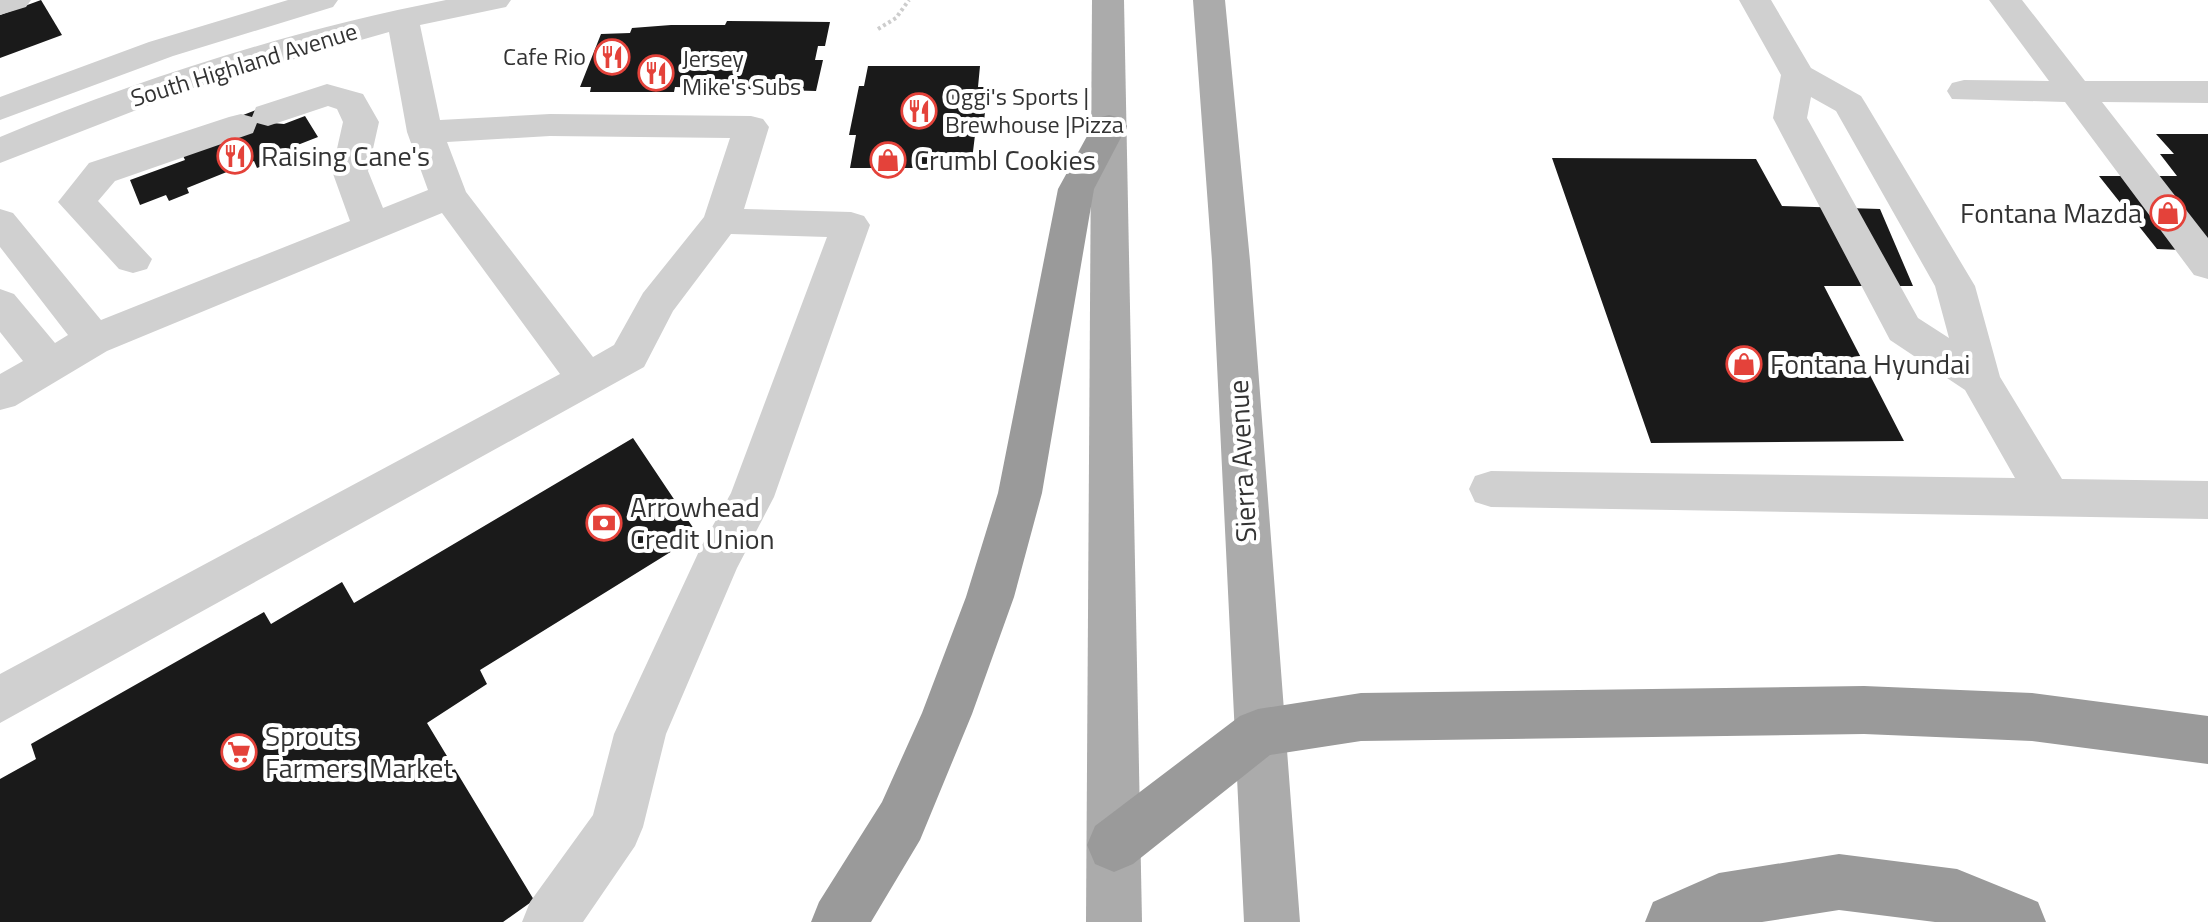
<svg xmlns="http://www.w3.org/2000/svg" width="2208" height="922" font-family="'Titillium Web',sans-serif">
	<rect width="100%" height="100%" fill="#fff"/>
	<!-- building -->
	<g fill="#1a1a1a">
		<path d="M41 0 62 35 0 58V15Z"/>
		<path d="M727 21 830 22 825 46H818L815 60H823L816 91 675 87 674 92H590L591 87H580L601 34 630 33 632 28 671 25H725Z"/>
		<path d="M868 66H980L978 87H987L983 135H975L971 168H850L856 135H849L859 86H864Z"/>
		<path d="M264 107 272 123 284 124 305 116 318 137 295 146 298 152 257 168 254 161 187 188 189 193 169 201 166 195 140 205 130 180 185 160 176 141Z"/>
		<path d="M2156 134H2208V251L2157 249 2099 176H2177L2160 154H2174Z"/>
		<path d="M1552 158 1756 159 1782 206 1880 209 1913 286H1824L1904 441 1651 443Z"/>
		<path d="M633 438 698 535 480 670 487 684 427 723 534 900 503 922H0V779L36 759 31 744 264 612 271 624 342 582 354 603Z"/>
	</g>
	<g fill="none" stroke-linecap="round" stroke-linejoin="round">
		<!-- path -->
		<path stroke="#cdcdcd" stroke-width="4" stroke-dasharray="3 3" stroke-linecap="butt" d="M878 29 896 18 909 0"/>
		<!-- minor -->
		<g fill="#d0d0d0" fill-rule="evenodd">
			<path d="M0 0H31L26 7 0 15Z"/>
			<path d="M288 0H338L333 7 173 56 0 120V97L149 42Z"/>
			<path d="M446 0H511L506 7 420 25 440 120 550 114 751 116 763 119 769 127 744 209 851 212 864 216 870 225 774 497 737 568 666 734 643 827 635 846 583 922H522L530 902 593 815 614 734 701 547 731 493 827 237 731 234 673 311 644 367 0 723V674L560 374 442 213 107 351 15 406 0 410V374L23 361 0 332V289L14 294 55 343 68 335 0 247V209L13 213 101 320 350 221 332 171 343 122 337 109 328 106 268 126 257 123 253 133 115 181 98 201 152 259 147 269 133 273 119 269 58 202 89 163 229 117 241 114 252 117 256 107 327 84 363 94 379 122 368 171 383 208 428 190 407 132 389 32 193 88 0 163V137C144 77 293 30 446 0ZM550 136 730 138 704 217 643 293 614 345 593 357 466 192 447 142Z"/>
			<path d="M1739 0H1771L1811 68 1861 96 1866 104 1975 286 2000 377 2062 479 2208 481V519L1491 507 1475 502 1469 489 1475 476 1491 471 2015 478 1965 390 1890 340 1773 118 1781 75ZM1811 97 1836 111 1935 286 1949 338 1918 318 1807 118Z"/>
			<path d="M1989 0H2022L2085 81H2208V103L2102 102 2208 238V279L2194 275 2065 102 1952 99 1947 91 1952 83 1964 80 2049 81Z"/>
		</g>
		<!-- major -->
		<g fill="#ababab" fill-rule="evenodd">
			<path d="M1092 0H1124L1142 922H1086Z"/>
			<path d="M1193 0H1225L1250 261 1300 922H1244L1212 261Z"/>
		</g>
		<!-- highway -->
		<g fill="#9a9a9a" fill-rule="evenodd">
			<path d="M1109 115 1121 118 1127 126 1094 189 1042 493 1014 597 972 714 920 840 871 922H811L819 902 882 802 922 713 966 597 998 493 1058 189 1097 118Z"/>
			<path d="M1864 686 2032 693 2208 716V764L2032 741 1864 734 1361 741 1270 755 1133 864 1114 872 1095 864 1087 845 1095 826 1240 716 1258 709 1361 693Z"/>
			<path d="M1839 854 1957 869 2038 902 2046 922H1935L1839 910 1762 922H1645L1653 902 1719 873Z"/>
		</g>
	</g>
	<!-- icons -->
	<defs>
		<symbol id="restaurant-ring" viewBox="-11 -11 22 22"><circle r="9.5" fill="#fff" stroke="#e4423a" stroke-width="1.5"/><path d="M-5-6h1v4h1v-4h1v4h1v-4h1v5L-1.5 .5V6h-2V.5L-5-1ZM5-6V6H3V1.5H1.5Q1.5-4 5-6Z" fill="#e4423a"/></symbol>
		<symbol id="shop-ring" viewBox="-11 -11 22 22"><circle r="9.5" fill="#fff" stroke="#e4423a" stroke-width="1.5"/><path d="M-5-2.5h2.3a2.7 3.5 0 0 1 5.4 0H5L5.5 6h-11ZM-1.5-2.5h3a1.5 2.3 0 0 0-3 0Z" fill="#e4423a"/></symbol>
		<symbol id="bank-ring" viewBox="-11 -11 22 22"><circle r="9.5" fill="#fff" stroke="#e4423a" stroke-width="1.5"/><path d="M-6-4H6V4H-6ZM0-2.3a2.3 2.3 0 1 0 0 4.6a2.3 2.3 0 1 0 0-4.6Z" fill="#e4423a"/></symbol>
		<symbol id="supermarket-ring" viewBox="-11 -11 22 22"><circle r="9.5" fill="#fff" stroke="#e4423a" stroke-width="1.5"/><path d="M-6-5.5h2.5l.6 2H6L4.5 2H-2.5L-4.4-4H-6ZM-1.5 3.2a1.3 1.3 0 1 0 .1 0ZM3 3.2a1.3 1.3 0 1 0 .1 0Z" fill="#e4423a"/></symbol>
	</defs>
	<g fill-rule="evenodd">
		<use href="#restaurant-ring" x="592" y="37" width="40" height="40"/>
		<use href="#restaurant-ring" x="636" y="53" width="40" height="40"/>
		<use href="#restaurant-ring" x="899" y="91" width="40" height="40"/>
		<use href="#restaurant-ring" x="215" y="136" width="40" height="40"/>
		<use href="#shop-ring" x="868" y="140" width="40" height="40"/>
		<use href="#shop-ring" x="2148" y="193" width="40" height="40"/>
		<use href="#shop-ring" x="1724" y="344" width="40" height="40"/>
		<use href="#bank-ring" x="584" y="503" width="40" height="40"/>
		<use href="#supermarket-ring" x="219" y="732" width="40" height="40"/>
	</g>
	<g text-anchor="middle" stroke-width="8" stroke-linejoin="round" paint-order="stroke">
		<!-- far-poi labels -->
		<g font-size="24" fill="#333" stroke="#fff" text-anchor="start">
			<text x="586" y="65" text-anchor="end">Cafe Rio</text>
			<text x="682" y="67">Jersey<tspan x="682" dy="28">Mike's Subs</tspan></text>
			<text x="945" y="105">Oggi's Sports |<tspan x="945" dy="28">Brewhouse |Pizza</tspan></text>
		</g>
		<!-- far-street labels -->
		<g font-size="24" fill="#333" stroke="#fff">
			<text transform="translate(244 65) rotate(-17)" y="8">South Highland Avenue</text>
		</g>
		<!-- poi labels -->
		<g font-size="28" fill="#333" stroke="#fff" text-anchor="start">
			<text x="261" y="166">Raising Cane's</text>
			<text x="914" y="170">Crumbl Cookies</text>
			<text x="2142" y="223" text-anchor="end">Fontana Mazda</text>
			<text x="1770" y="374">Fontana Hyundai</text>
			<text x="630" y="517">Arrowhead<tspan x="630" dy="32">Credit Union</tspan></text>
			<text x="265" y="746">Sprouts<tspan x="265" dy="32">Farmers Market</tspan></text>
		</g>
		<!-- street labels -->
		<g font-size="28" fill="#333" stroke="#fff">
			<text transform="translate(1242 461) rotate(-93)" y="10">Sierra Avenue</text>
		</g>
	</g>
</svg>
